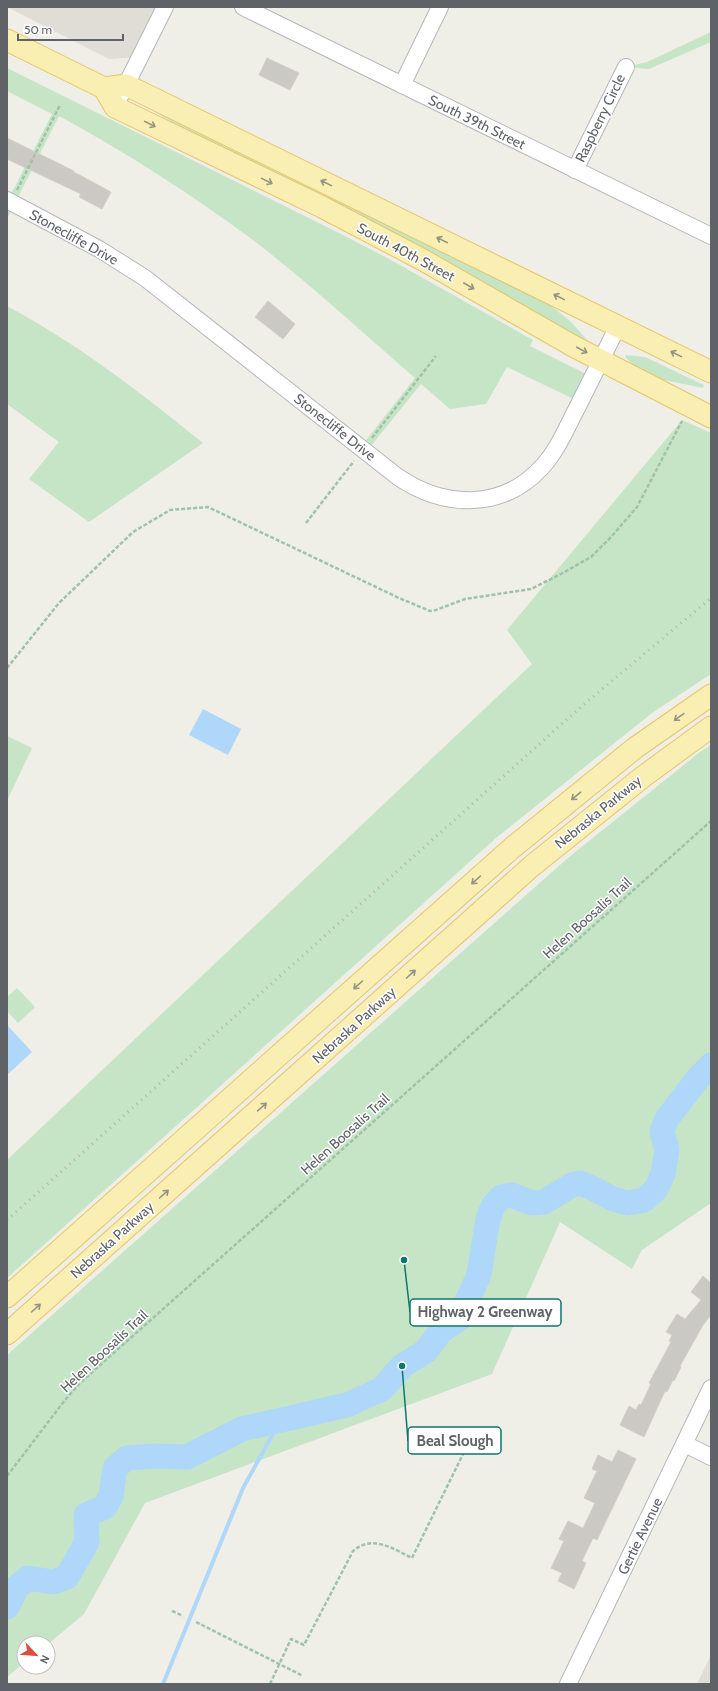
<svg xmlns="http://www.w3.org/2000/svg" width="718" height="1691" font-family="Cabin,sans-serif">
	<rect width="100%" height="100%" fill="#efeee7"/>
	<!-- education -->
	<g fill="#dfddd5">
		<path d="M7 7H165L140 57 109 59Z"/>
		<path d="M711 1655V1684H697Z"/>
	</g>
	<!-- green -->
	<g fill="#c6e5c6">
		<path d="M711 32V42L649 69 626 67 647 62Z"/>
		<path d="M7 68 343 235 391 260 533 340 530 346 592 377 580 402 507 367 486 404 450 409 421 384 366 452 360 448 415 378C361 331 309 283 253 240 191 194 127 153 59 116L7 219V202L52 114 7 91Z"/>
		<path d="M143 105 546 302 569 320 590 343 456 267 362 217 189 132Z"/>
		<path d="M7 306C78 344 141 393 203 443L89 522 29 479 59 442 7 404Z"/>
		<path d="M626 355 645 357 704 385 703 388 659 379 637 368 625 357Z"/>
		<path d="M682 420 711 433V674L652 713 496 838 7 1278V1160L532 664 507 630Z"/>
		<path d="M7 736 32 748 7 801Z"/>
		<path d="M711 745V1203L642 1250 632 1269 560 1222 492 1374 145 1503 84 1614 48 1644 24 1643V1663L7 1677V1355L569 857 700 752Z"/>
		<path d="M17 988 35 1007 18 1023 7 1011V997Z"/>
	</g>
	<!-- water -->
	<g fill="#aed7f9">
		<path d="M203 709 241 729 228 755 189 735Z"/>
		<path d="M7 1025 32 1052 7 1075Z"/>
	</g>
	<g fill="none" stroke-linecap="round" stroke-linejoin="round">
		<!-- stream -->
		<path stroke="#aed7f9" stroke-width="4" d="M163 1684 243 1488 273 1434 283 1420"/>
		<!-- river -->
		<path stroke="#aed7f9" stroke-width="25" d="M7 1607 17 1587 28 1578 53 1582 67 1577 87 1542 86 1515 105 1507 111 1496 115 1468 127 1458 153 1456 187 1457 242 1429 347 1405 382 1389 402 1366 426 1351 441 1331 460 1318 479 1274 488 1219 493 1206 501 1197 511 1195 532 1203 544 1202 572 1185 580 1183 590 1187 613 1199 628 1203 644 1200 656 1189 663 1174 667 1149 662 1132 666 1120 699 1077 711 1065"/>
	</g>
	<!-- building -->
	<g fill="#cbc9c4" stroke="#d4d0c6">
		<path d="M267 58 299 73 290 90 259 75Z"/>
		<path d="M7 138 74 171V172L111 192 102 209 79 197 81 194 7 159Z"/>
		<path d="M268 301 295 324 283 339 255 317Z"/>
		<path d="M703 1276 711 1283V1315L703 1325 680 1366 681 1367 674 1381 673 1380 667 1392 665 1391 644 1437 620 1425 629 1406 636 1410 639 1404 641 1405 651 1384 649 1383 671 1342 669 1341 672 1335 666 1332 677 1314 685 1319 701 1300 691 1292Z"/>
		<path d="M618 1450 636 1459 597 1540 593 1538 582 1561 586 1563 574 1589 558 1581 562 1573 551 1568 564 1541 559 1539 568 1521 583 1528 595 1503 584 1498 597 1471 592 1469 598 1455 612 1462Z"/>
	</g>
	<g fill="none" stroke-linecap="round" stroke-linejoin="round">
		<defs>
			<g id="minor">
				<path d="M243 7 711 236"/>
				<path d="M402 85 440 7"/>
				<path d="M121 95 165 7"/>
				<path d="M575 170 626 67"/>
				<path d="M7 200 99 249 145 278 398 477C444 508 502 511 542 467 557 451 566 429 576 410 590 382 604 354 618 326"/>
				<path d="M685 1444 711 1457"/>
				<path d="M568 1684 711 1388"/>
			</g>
			<g id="major">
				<path d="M7 40 104 88 115 107 322 207 423 260 573 346 711 417"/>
				<path d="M104 88 126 85 711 372"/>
				<path d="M7 1297 512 848 635 748 711 695"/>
				<path d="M7 1334 533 865 644 776 711 727"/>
			</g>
		</defs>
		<!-- minor casing -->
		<use href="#minor" stroke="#b4b7bb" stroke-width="18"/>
		<!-- major casing -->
		<use href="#major" stroke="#e8c668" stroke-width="23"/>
		<!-- path -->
		<g stroke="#9ec3a9" stroke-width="2.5" stroke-dasharray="4 2" stroke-linecap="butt">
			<path d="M17 190 60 105"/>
			<path d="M372 438 436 356"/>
			<path d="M306 523 354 461"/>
			<path d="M7 668 59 603 133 532 170 510 208 507 399 598 430 611 436 610 465 599 531 589 561 574 591 557 611 537 637 507 682 421"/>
			<path d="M7 1476 65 1400 80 1383 711 821"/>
			<path d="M172 1611 183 1616"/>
			<path d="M196 1622 303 1676"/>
			<path d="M270 1684 291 1639 304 1645 353 1551C373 1534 393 1549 412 1558L466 1448"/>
		</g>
		<!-- minor -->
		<use href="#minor" stroke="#fff" stroke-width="16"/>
		<!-- major -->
		<use href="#major" stroke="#f9efb2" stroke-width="21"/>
		<!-- rail -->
		<path stroke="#b5b6b6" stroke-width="3" stroke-dasharray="1 5" stroke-linecap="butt" d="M7 1220 582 706 711 598"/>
	</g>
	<!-- one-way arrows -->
	<defs><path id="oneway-shaft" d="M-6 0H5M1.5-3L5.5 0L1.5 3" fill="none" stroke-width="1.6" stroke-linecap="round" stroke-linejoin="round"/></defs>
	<g stroke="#959381">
		<use href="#oneway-shaft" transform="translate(150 124) rotate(26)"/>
		<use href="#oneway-shaft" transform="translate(267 181) rotate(26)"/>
		<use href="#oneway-shaft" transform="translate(326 183) rotate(-154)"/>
		<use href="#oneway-shaft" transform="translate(442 240) rotate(-154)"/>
		<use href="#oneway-shaft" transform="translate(469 286) rotate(30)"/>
		<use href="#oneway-shaft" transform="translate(559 297) rotate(-154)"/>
		<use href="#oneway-shaft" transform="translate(582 350) rotate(28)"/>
		<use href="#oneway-shaft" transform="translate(676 354) rotate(-154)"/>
		<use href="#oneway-shaft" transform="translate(679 717) rotate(145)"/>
		<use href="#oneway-shaft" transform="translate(576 796) rotate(141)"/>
		<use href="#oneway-shaft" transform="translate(476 880) rotate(138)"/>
		<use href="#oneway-shaft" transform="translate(411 974) rotate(-42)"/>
		<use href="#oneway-shaft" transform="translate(358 985) rotate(138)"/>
		<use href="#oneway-shaft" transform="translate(262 1107) rotate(-42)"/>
		<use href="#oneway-shaft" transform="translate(164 1194) rotate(-42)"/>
		<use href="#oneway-shaft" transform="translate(36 1308) rotate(-42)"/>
	</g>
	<g text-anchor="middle" stroke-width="3" stroke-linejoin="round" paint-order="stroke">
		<!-- street labels -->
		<g font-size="14" fill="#5f6266" stroke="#fff">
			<text transform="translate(600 118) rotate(-64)" y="5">Raspberry Circle</text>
			<text transform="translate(477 122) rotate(26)" y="5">South 39th Street</text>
			<text transform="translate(74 237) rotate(29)" y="5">Stonecliffe Drive</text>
			<text transform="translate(406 252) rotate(28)" y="5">South 40th Street</text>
			<text transform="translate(335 427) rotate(38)" y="5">Stonecliffe Drive</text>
			<text transform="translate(598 812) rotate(-39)" y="5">Nebraska Parkway</text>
			<text transform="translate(587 918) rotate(-42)" y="5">Helen Boosalis Trail</text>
			<text transform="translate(354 1025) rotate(-42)" y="5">Nebraska Parkway</text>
			<text transform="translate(345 1134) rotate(-42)" y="5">Helen Boosalis Trail</text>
			<text transform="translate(112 1240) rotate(-42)" y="5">Nebraska Parkway</text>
			<text transform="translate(104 1351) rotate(-43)" y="5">Helen Boosalis Trail</text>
			<text transform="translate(640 1536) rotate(-64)" y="5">Gertie Avenue</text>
		</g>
	</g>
	<!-- callouts -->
	<path fill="none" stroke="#0f766e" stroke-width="1.5" d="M404 1260L410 1312M402 1366L408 1441"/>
	<g fill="#0f766e" stroke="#fff" stroke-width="1.5">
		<circle cx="404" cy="1260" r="4"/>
		<circle cx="402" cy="1366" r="4"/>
	</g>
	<g fill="#fff" stroke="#0f766e" stroke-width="1.5">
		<rect x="410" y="1299" width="151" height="27" rx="4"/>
		<rect x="408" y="1427" width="93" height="27" rx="4"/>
	</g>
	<g font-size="15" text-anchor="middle" font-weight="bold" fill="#5f6266">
		<text x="485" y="1317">Highway 2 Greenway</text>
		<text x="455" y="1446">Beal Slough</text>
	</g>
	<!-- border -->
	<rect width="718" height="1691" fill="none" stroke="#5f6266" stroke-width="16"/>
	<!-- north arrow -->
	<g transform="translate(36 1655) rotate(116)"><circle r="19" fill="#ffffff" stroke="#bfc0c2"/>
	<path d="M0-3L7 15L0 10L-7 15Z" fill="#dd4e40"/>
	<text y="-6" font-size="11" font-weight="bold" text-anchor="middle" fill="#5f6266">N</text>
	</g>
	<!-- scale -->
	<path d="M18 34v6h105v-6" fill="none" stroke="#5f6266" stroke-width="2"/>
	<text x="24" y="34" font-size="12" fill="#5f6266" stroke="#ffffff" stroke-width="3" paint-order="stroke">50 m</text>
</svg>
